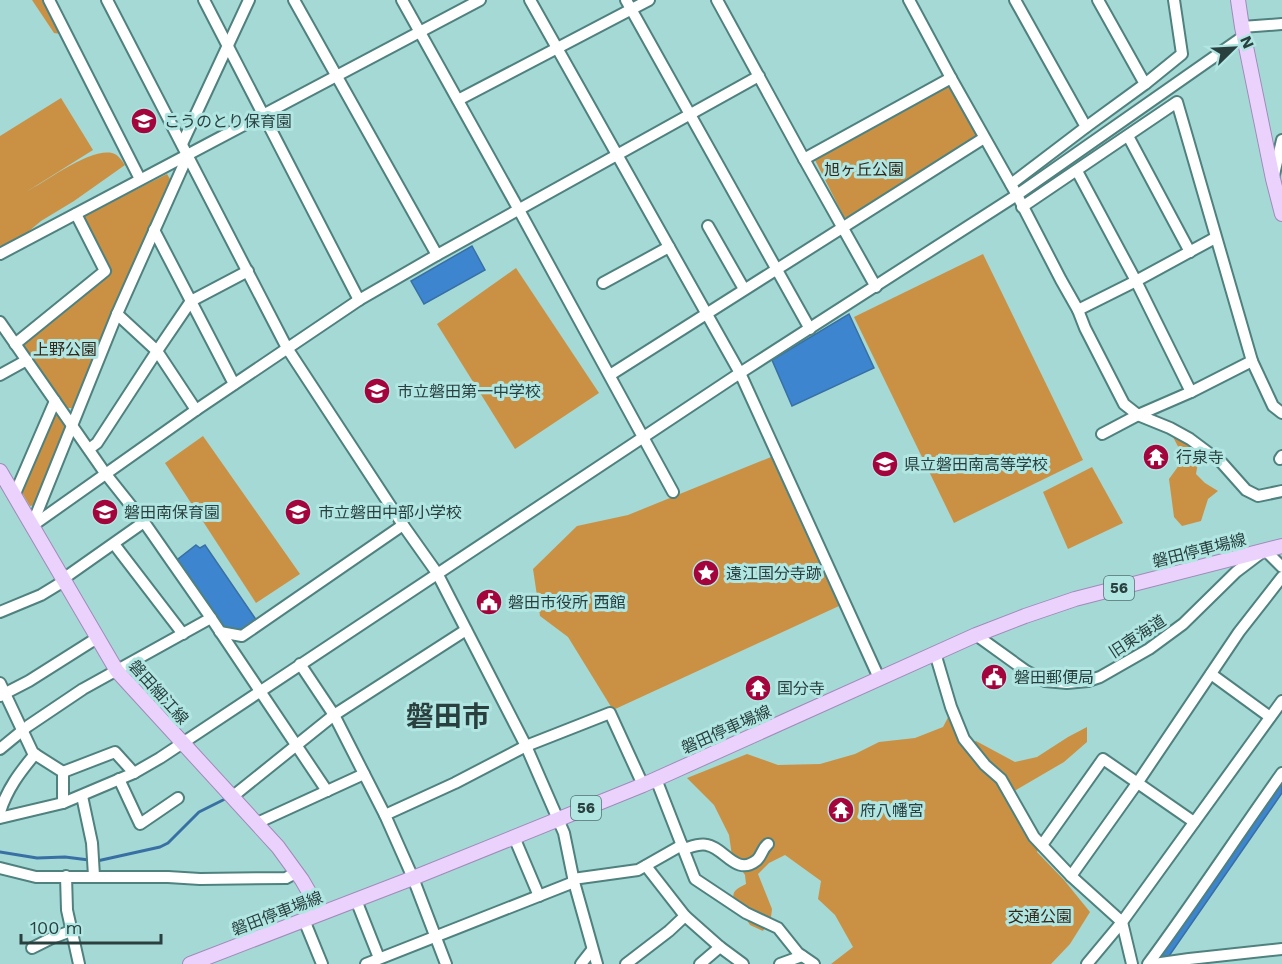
<svg xmlns="http://www.w3.org/2000/svg" width="1282" height="964" font-family="'Work Sans','Noto Sans JP',sans-serif">
	<rect width="100%" height="100%" fill="#a5d9d6"/>
	<!-- green -->
	<g fill="#ca9145">
		<path d="M32 0H47L67 35 54 33Z"/>
		<path d="M947 85 952 86 977 134 975 139 847 218 844 217 815 160 816 157Z"/>
		<path d="M61 98 93 150 26 192C45 182 90 148 112 153 118 154 122 161 125 165L74 201 41 221 22 237 0 247V136Z"/>
		<path d="M167 174 170 179 76 408H67L23 348 24 341 104 275 83 216Z"/>
		<path d="M983 254 1083 460 954 523 854 317Z"/>
		<path d="M516 268 599 393 515 449 437 324Z"/>
		<path d="M56 411 68 426 36 505 30 506 21 491Z"/>
		<path d="M203 436 300 574 256 603 165 463Z"/>
		<path d="M1173 437 1185 438 1200 451 1196 474 1205 483 1218 491 1208 499 1201 521 1182 526 1174 517 1169 479 1177 468 1183 456Z"/>
		<path d="M771 457 839 606 613 710 568 637 540 616 533 569 577 526 628 515Z"/>
		<path d="M1092 467 1123 523 1068 549 1043 492Z"/>
		<path d="M953 708 970 744 976 741 1015 762 1037 757 1068 737 1087 727V742L1064 762 1011 793 1039 843 1037 852 1064 880 1090 912 1070 944 1051 964H831L853 947 835 915 818 899 821 881 785 855 769 863 758 874 772 909 771 917 763 931 750 925 734 900C731 891 738 888 746 884L745 875 732 856 729 835 714 805 687 778 747 754 778 765 820 764 855 754 879 742 915 738 943 727Z"/>
	</g>
	<!-- water -->
	<g fill="#3e85cf" stroke="#3870a4" stroke-width="1.5">
		<path d="M472 246 485 270 424 304 411 281Z"/>
		<path d="M849 314 874 368 792 406 772 360Z"/>
		<path d="M196 545 200 548 205 545 259 624 245 634 225 633 173 563Z"/>
		<path d="M1282 776V793L1169 956 1159 957Z"/>
	</g>
	<g fill="none" stroke-linecap="round" stroke-linejoin="round">
		<!-- stream -->
		<path stroke="#3870a4" stroke-width="3" d="M0 852 37 858 65 857 97 861 160 847 168 843 199 812 225 799"/>
		<defs>
			<g id="minor">
				<path d="M49 0 140 179"/>
				<path d="M107 0 287 348 403 525 437 573 526 746 564 833 574 882 597 964"/>
				<path d="M204 0 359 300"/>
				<path d="M294 0 437 255"/>
				<path d="M402 0 519 210 673 492"/>
				<path d="M530 0 740 373 879 678"/>
				<path d="M626 0 810 329"/>
				<path d="M717 0 804 159 876 287"/>
				<path d="M909 0 951 78 1017 195 1061 280 1078 310 1085 328 1124 404 1138 415 1170 428 1190 439 1222 463 1246 490 1258 496 1282 491"/>
				<path d="M1015 0 1086 127"/>
				<path d="M1098 0 1145 84"/>
				<path d="M1242 27 1282 24"/>
				<path d="M458 100 649 0"/>
				<path d="M1128 136 1190 252"/>
				<path d="M182 144 249 0"/>
				<path d="M804 159 951 78"/>
				<path d="M1077 171 1136 281 1191 392"/>
				<path d="M1273 179 1282 140"/>
				<path d="M1011 184 1086 127 1145 84 1182 54 1174 0"/>
				<path d="M1022 207 1177 102 1252 361 1191 392 1138 415 1102 434"/>
				<path d="M708 226 744 289"/>
				<path d="M154 230 234 384"/>
				<path d="M0 254 480 0"/>
				<path d="M603 283 669 247"/>
				<path d="M1078 310 1136 281 1215 238"/>
				<path d="M117 314 157 351 196 410"/>
				<path d="M0 322 105 473 144 522 211 618 327 791"/>
				<path d="M15 344 105 271 76 214"/>
				<path d="M1252 361 1273 406 1282 413"/>
				<path d="M0 375 27 360"/>
				<path d="M610 375 984 138"/>
				<path d="M89 449 97 443 157 351 191 301 248 271"/>
				<path d="M1280 459 1282 456"/>
				<path d="M14 496 55 401"/>
				<path d="M32 525 117 314 188 155"/>
				<path d="M32 526 196 410 359 300 437 255 759 76"/>
				<path d="M114 544 183 634"/>
				<path d="M63 579 144 522"/>
				<path d="M0 612 41 595 64 581"/>
				<path d="M220 632 242 636 403 525"/>
				<path d="M976 635 1026 671 1045 681 1067 683 1088 681 1100 677 1149 649 1183 624 1236 572 1265 550 1282 567"/>
				<path d="M935 653 951 707 964 739 985 765 1001 779 1034 837 1071 876 1122 922 1132 964"/>
				<path d="M300 664 334 715 385 815 413 878 446 964"/>
				<path d="M1211 674 1270 717"/>
				<path d="M0 683 33 753 63 772V803"/>
				<path d="M0 696 29 681 97 638"/>
				<path d="M0 749 28 726 83 689 211 618"/>
				<path d="M63 772 115 752 134 773"/>
				<path d="M119 779 140 824 178 798"/>
				<path d="M656 779 695 879 746 913 778 928 798 953 814 964"/>
				<path d="M82 796 92 843 94 876"/>
				<path d="M232 797 334 715 466 630"/>
				<path d="M0 812C7 789 20 772 35 754"/>
				<path d="M385 815 455 783 526 746 610 713 643 785"/>
				<path d="M0 818 63 803 134 773 160 758 740 373 1017 195 1244 36"/>
				<path d="M257 823 364 774"/>
				<path d="M514 837 539 896"/>
				<path d="M1042 845 1103 759 1194 822"/>
				<path d="M684 849C691 847 699 843 707 845 725 848 736 877 757 860 762 855 762 849 768 844"/>
				<path d="M646 866 685 916 720 947 743 964"/>
				<path d="M0 868 36 877H168L200 879 286 878 297 872"/>
				<path d="M66 876 67 910 79 964"/>
				<path d="M1071 876 1138 782 1239 632 1282 577"/>
				<path d="M573 879 638 870 682 845"/>
				<path d="M356 900 379 958"/>
				<path d="M304 920 322 964"/>
				<path d="M32 948 52 938 71 931"/>
				<path d="M366 964 574 882"/>
				<path d="M581 964 592 950"/>
				<path d="M626 964 669 931 685 916"/>
				<path d="M700 964 720 947"/>
				<path d="M780 964 802 956"/>
				<path d="M1087 964 1122 922 1282 701"/>
				<path d="M1148 964C1194 902 1237 836 1282 773"/>
				<path d="M1154 964 1189 959 1282 949"/>
			</g>
			<g id="major">
				<path d="M1238 0 1242 27 1273 179 1282 214"/>
				<path d="M0 471 117 671 278 847 302 880 321 913"/>
				<path d="M190 964 413 878 643 785 976 635 1025 616 1075 599 1282 546"/>
			</g>
		</defs>
		<!-- minor casing -->
		<use href="#minor" stroke="#4f817f" stroke-width="14"/>
		<!-- major casing -->
		<use href="#major" stroke="#9f8bb8" stroke-width="16"/>
		<!-- minor -->
		<use href="#minor" stroke="#fff" stroke-width="10"/>
		<!-- major -->
		<use href="#major" stroke="#ebd2fc" stroke-width="14"/>
	</g>
	<!-- icons -->
	<defs>
		<symbol id="school-disc" viewBox="-11 -11 22 22"><circle r="9.5" fill="#a2043b" stroke="#b1e6e3"/><path d="M0-5L7-2L0 1L-7-2ZM-4 1L0 2.5L4 1V4Q0 6-4 4Z" fill="#fff"/></symbol>
		<symbol id="temple-disc" viewBox="-11 -11 22 22"><circle r="9.5" fill="#a2043b" stroke="#b1e6e3"/><path d="M0-6L5-2H3V0L6.5 2.5H4V6H1.5V3h-3V6H-4V2.5H-6.5L-3 0V-2H-5Z" fill="#fff"/></symbol>
		<symbol id="sight-disc" viewBox="-11 -11 22 22"><circle r="9.5" fill="#a2043b" stroke="#b1e6e3"/><path d="M0-6L1.8-2.2L6-1.7L2.9 1.2L3.7 5.4L0 3.3L-3.7 5.4L-2.9 1.2L-6-1.7L-1.8-2.2Z" fill="#fff"/></symbol>
		<symbol id="civic-disc" viewBox="-11 -11 22 22"><circle r="9.5" fill="#a2043b" stroke="#b1e6e3"/><path d="M-.6-6.5H3V-4.5H.6V-3L4-1V1h2V6H-6V1h2V-1L-.6-3ZM-1.2 2.5V6h2.4V2.5Z" fill="#fff"/></symbol>
	</defs>
	<g fill-rule="evenodd">
		<use href="#school-disc" x="129" y="106" width="30" height="30"/>
		<use href="#school-disc" x="362" y="376" width="30" height="30"/>
		<use href="#temple-disc" x="1141" y="442" width="30" height="30"/>
		<use href="#school-disc" x="870" y="449" width="30" height="30"/>
		<use href="#school-disc" x="90" y="497" width="30" height="30"/>
		<use href="#school-disc" x="283" y="497" width="30" height="30"/>
		<use href="#sight-disc" x="691" y="558" width="30" height="30"/>
		<use href="#civic-disc" x="474" y="587" width="30" height="30"/>
		<use href="#civic-disc" x="979" y="662" width="30" height="30"/>
		<use href="#temple-disc" x="743" y="673" width="30" height="30"/>
		<use href="#temple-disc" x="826" y="795" width="30" height="30"/>
	</g>
	<g text-anchor="middle" stroke-width="6" stroke-linejoin="round" paint-order="stroke">
		<!-- shield labels -->
		<g fill="#b1e6e3" stroke="#527270" stroke-width="1.5">
			<rect x="1104" y="576" width="30" height="24" rx="4.5"/>
			<rect x="571" y="796" width="30" height="24" rx="4.5"/>
		</g>
		<g font-size="15" font-weight="bold" fill="#2a403e">
			<text x="1119" y="593">56</text>
			<text x="586" y="813">56</text>
		</g>
		<!-- poi labels -->
		<g font-size="16" fill="#2a403e" stroke="#b1e6e3" text-anchor="start">
			<text x="164" y="127">こうのとり保育園</text>
			<text x="397" y="397">市立磐田第一中学校</text>
			<text x="1176" y="463">行泉寺</text>
			<text x="904" y="470">県立磐田南高等学校</text>
			<text x="124" y="518">磐田南保育園</text>
			<text x="318" y="518">市立磐田中部小学校</text>
			<text x="726" y="579">遠江国分寺跡</text>
			<text x="508" y="608">磐田市役所 西館</text>
			<text x="1014" y="683">磐田郵便局</text>
			<text x="777" y="694">国分寺</text>
			<text x="860" y="816">府八幡宮</text>
		</g>
		<!-- park labels -->
		<g font-size="16" fill="#342818" stroke="#b1e6e3">
			<text x="864" y="175">旭ヶ丘公園</text>
			<text x="65" y="355">上野公園</text>
			<text x="1040" y="922">交通公園</text>
		</g>
		<!-- street labels -->
		<g font-size="16" fill="#2a403e" stroke="#b1e6e3">
			<text transform="translate(1199 550) rotate(-14)" y="6">磐田停車場線</text>
			<text transform="translate(1137 636) rotate(-33)" y="6">旧東海道</text>
			<text transform="translate(159 692) rotate(48)" y="6">磐田細江線</text>
			<text transform="translate(726 729) rotate(-24)" y="6">磐田停車場線</text>
			<text transform="translate(277 913) rotate(-21)" y="6">磐田停車場線</text>
		</g>
		<!-- town labels -->
		<g font-size="28" font-weight="bold" fill="#2a403e" stroke="#b1e6e3">
			<text x="448" y="726">磐田市</text>
		</g>
	</g>
	<!-- north arrow -->
	<g transform="translate(1234 48) rotate(66)" stroke="#b1e6e3" stroke-width="4.5" paint-order="stroke">
	<path d="M0-4.5L10 22L0 15L-10 22Z" fill="#2a403e"/>
	<text y="-9" font-size="16" font-weight="bold" text-anchor="middle" fill="#2a403e">N</text>
	</g>
	<!-- scale -->
	<path d="M21 934v9h140v-9" fill="none" stroke="#2a403e" stroke-width="3"/>
	<text x="30" y="934" font-size="18" fill="#2a403e" stroke="#b1e6e3" stroke-width="4.5" paint-order="stroke">100 m</text>
</svg>
